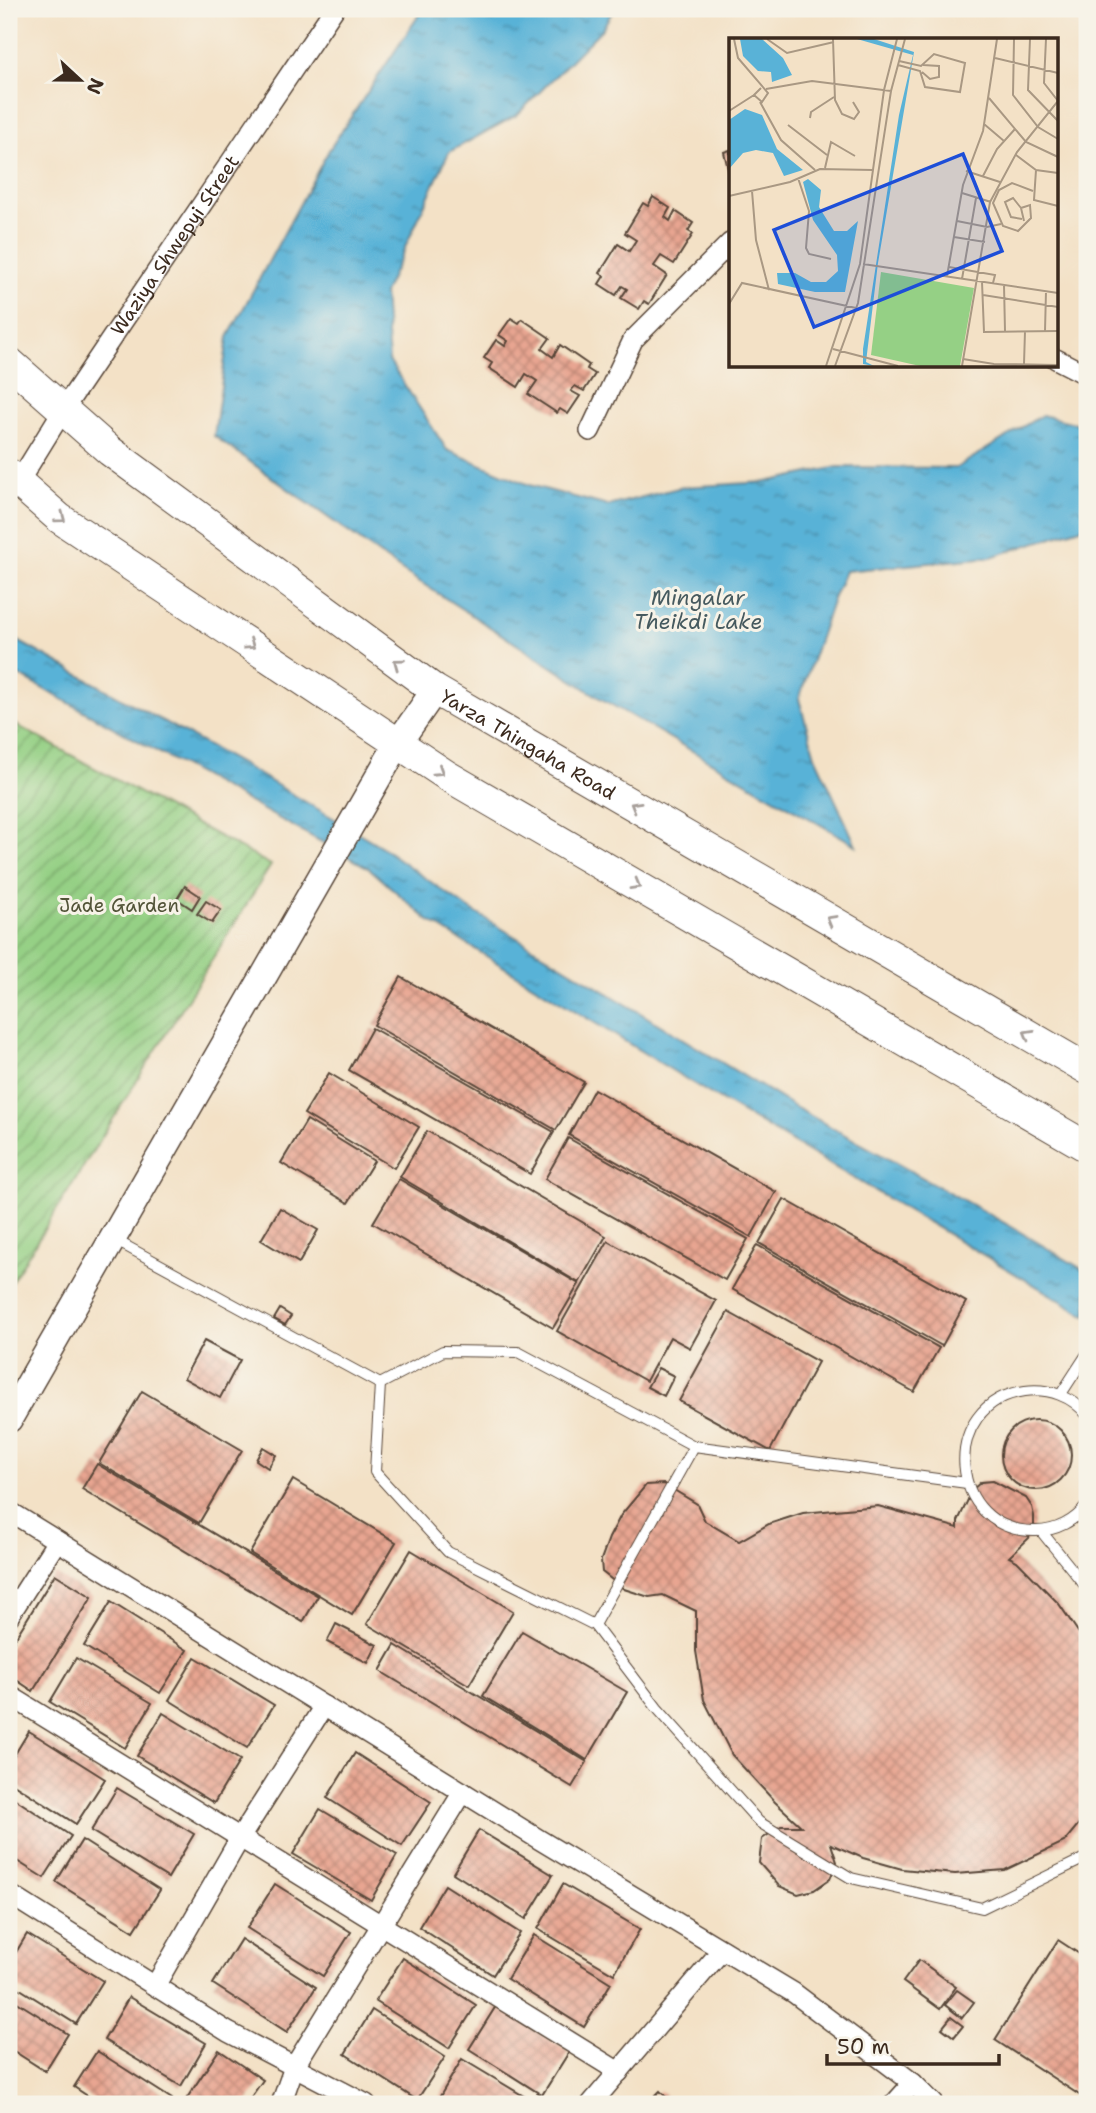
<svg xmlns="http://www.w3.org/2000/svg" width="1096" height="2113" font-family="'Shantell Sans',sans-serif">
	<defs>
		<pattern id="garden-furrows" width="10" height="10" patternUnits="userSpaceOnUse" patternTransform="scale(1.75)"><rect width="10" height="10" fill="#95d085"/><path d="M-1 1l2-2M0 10L10 0M9 11l2-2" fill="none" stroke="#7ba96c"/></pattern>
		<pattern id="water-ripples" width="26" height="14" patternUnits="userSpaceOnUse" patternTransform="scale(1.75)"><rect width="26" height="14" fill="#59b2d7"/><path d="M2 4q2-2 4 0t4 0M15 11q2-2 4 0t4 0" fill="none" stroke="#4b91ae"/></pattern>
		<pattern id="building-cross-hatch" width="8" height="8" patternUnits="userSpaceOnUse" patternTransform="scale(1.75)"><rect width="8" height="8" fill="#e8a591"/><path d="M0 0l8 8M0 8l8-8" fill="none" stroke="#bd8776"/></pattern>
	</defs>
	<rect width="100%" height="100%" fill="#f7f3e8"/>
	<filter id="ink" filterUnits="userSpaceOnUse"><feTurbulence type="fractalNoise" baseFrequency=".0143" numOctaves="2"/><feDisplacementMap in="SourceGraphic" scale="14" xChannelSelector="R" yChannelSelector="G"/><feConvolveMatrix kernelMatrix="1 2 1 2 8 2 1 2 1" color-interpolation-filters="sRGB"/></filter>
	<filter id="wash" filterUnits="userSpaceOnUse"><feTurbulence type="fractalNoise" baseFrequency=".00686" numOctaves="4" result="noise"/><feDisplacementMap in="SourceGraphic" scale="28" xChannelSelector="R" yChannelSelector="G"/><feGaussianBlur stdDeviation="1.57" result="paint"/><feColorMatrix in="noise" values="0 0 0 0 0 0 0 0 0 0 0 0 0 0 0 0 0 1.4 0 .05"/><feComposite in="paint" operator="in"/></filter>
	<g filter="url(#wash)">
		<rect width="100%" height="100%" fill="#f3e1c6"/>
		<!-- garden -->
		<path fill="url(#garden-furrows)" stroke="#687d52" stroke-width="2" d="M9 721 271 865 9 1286Z"/>
		<!-- water -->
		<g fill="url(#water-ripples)" stroke="#4a6e7a" stroke-width="2">
			<path d="M423 9H614L602 29 517 115 449 152 384 293 389 361 447 450 529 485 608 506 682 487 766 482 838 467 956 468 1042 415 1087 426V526L991 557 845 571 833 599 799 699 815 756 856 845 600 698 400 569 214 436 228 337 329 150Z"/>
			<path d="M9 636 246 767 379 845 463 905 798 1109 1010 1226 1087 1272V1316L704 1090 428 920 369 868 9 670Z"/>
		</g>
		<g id="blocks">
			<!-- building -->
			<g fill="url(#building-cross-hatch)">
				<path d="M730 150V173H729L724 152Z"/>
				<path d="M653 197 670 208 665 217 670 221 675 211 693 223 688 231 693 234 674 264 661 256 654 266 667 275 649 304 644 301 639 309 621 298 627 289 622 286 616 295 599 284 604 276 600 273 618 244 629 251 636 240 625 233 643 203 648 206Z"/>
				<path d="M511 318 519 323 522 319 550 338 542 349 553 357 560 345 589 365 587 369 595 374 584 391 575 386 571 391 580 396 568 414 560 409 557 413 528 394 537 381 526 374 518 387 489 368 492 363 484 358 496 340 505 346 508 341 499 335Z"/>
				<path d="M185 886 200 896 192 909 177 899Z"/>
				<path d="M206 901 221 910 212 923 197 914Z"/>
				<path d="M401 977 584 1082 556 1130 374 1025Z"/>
				<path d="M372 1028 554 1132 530 1174 349 1070Z"/>
				<path d="M329 1073 419 1127 394 1168 304 1114Z"/>
				<path d="M594 1089 776 1192 751 1237 569 1135Z"/>
				<path d="M307 1120 374 1161 348 1203 281 1163Z"/>
				<path d="M427 1131 606 1236 579 1283 400 1177Z"/>
				<path d="M568 1138 748 1239 725 1280 545 1179Z"/>
				<path d="M399 1179 579 1284 553 1328 373 1223Z"/>
				<path d="M784 1199 966 1302 942 1346 759 1243Z"/>
				<path d="M280 1208 318 1230 299 1263 261 1240Z"/>
				<path d="M608 1241 716 1301 690 1348 670 1337 646 1381 557 1331Z"/>
				<path d="M757 1245 939 1348 914 1392 732 1289Z"/>
				<path d="M280 1309 291 1316 285 1325 274 1319Z"/>
				<path d="M728 1312 818 1362 770 1451 679 1401Z"/>
				<path d="M204 1341 240 1360 220 1398 184 1378Z"/>
				<path d="M658 1368 674 1376 664 1396 647 1387Z"/>
				<path d="M142 1391 242 1450 199 1523 99 1463Z"/>
				<circle cx="1036" cy="1455" r="35"/>
				<path d="M263 1447 276 1455 268 1468 256 1460Z"/>
				<path d="M97 1464 318 1596 303 1622 82 1489Z"/>
				<path d="M293 1480 396 1542 352 1615 250 1553Z"/>
				<path d="M993 1481 1026 1498 1032 1507 1034 1516V1525L1029 1538 1009 1557 1017 1561 1059 1604 1087 1645V1814L1064 1842 1005 1870 955 1874 902 1869 863 1858 831 1844 837 1862 830 1879 814 1890 798 1894 779 1886 759 1863 762 1839 781 1826H801L775 1802 732 1755 704 1700 696 1651V1611L663 1595 649 1597 624 1589 602 1572 601 1560 609 1538 621 1515 646 1485 664 1484 697 1504 705 1521 739 1541 769 1524 803 1513 878 1506 958 1528V1521L973 1489 981 1482Z"/>
				<path d="M411 1550 513 1611 469 1685 367 1624Z"/>
				<path d="M55 1574 92 1597 33 1691 9 1675V1648Z"/>
				<path d="M111 1602 187 1650 160 1693 84 1646Z"/>
				<path d="M336 1624 377 1645 368 1663 327 1642Z"/>
				<path d="M522 1631 627 1692 587 1760 483 1696Z"/>
				<path d="M395 1645 587 1762 572 1787 380 1671Z"/>
				<path d="M195 1657 274 1705 247 1748 169 1700Z"/>
				<path d="M76 1658 152 1703 125 1748 50 1702Z"/>
				<path d="M163 1713 240 1760 214 1803 137 1756Z"/>
				<path d="M29 1731 105 1779 76 1824 9 1781V1764Z"/>
				<path d="M355 1753 431 1802 402 1846 327 1798Z"/>
				<path d="M117 1788 194 1834 168 1878 91 1831Z"/>
				<path d="M9 1795 71 1836 44 1878 9 1856Z"/>
				<path d="M320 1809 397 1855 371 1900 293 1854Z"/>
				<path d="M479 1830 553 1875 526 1919 453 1873Z"/>
				<path d="M82 1840 160 1890 134 1931 56 1882Z"/>
				<path d="M275 1884 351 1932 323 1976 247 1928Z"/>
				<path d="M563 1884 640 1929 614 1974 538 1929Z"/>
				<path d="M445 1885 520 1933 493 1975 419 1927Z"/>
				<path d="M27 1934 103 1981 76 2024 9 1982V1964Z"/>
				<path d="M534 1935 611 1983 584 2027 507 1979Z"/>
				<path d="M241 1939 316 1987 287 2032 213 1984Z"/>
				<path d="M1058 1940 1087 1959V2100L995 2040Z"/>
				<path d="M403 1958 476 2005 449 2048 375 2001Z"/>
				<path d="M919 1960 956 1987 940 2009 903 1982Z"/>
				<path d="M957 1990 974 2002 962 2018 945 2005Z"/>
				<path d="M9 1997 68 2034 45 2071 9 2048Z"/>
				<path d="M129 1997 206 2043 181 2086 104 2040Z"/>
				<path d="M496 2006 569 2052 542 2095 469 2049Z"/>
				<path d="M372 2010 445 2057 417 2100 345 2054Z"/>
				<path d="M951 2017 963 2026 954 2037 942 2028Z"/>
				<path d="M219 2050 263 2080 246 2104H183Z"/>
				<path d="M97 2051 172 2099 169 2104H100L74 2087Z"/>
				<path d="M462 2059 537 2104 436 2103Z"/>
				<path d="M660 2091 673 2104H647Z"/>
			</g>
		</g>
	</g>
	<g filter="url(#ink)">
		<use href="#blocks" fill-opacity="0" stroke="#574537" stroke-width="2"/>
		<g fill="none" stroke-linecap="round" stroke-linejoin="round">
			<defs>
				<g id="lane">
					<path d="M113 1239 380 1384"/>
					<path d="M380 1384 375 1472 448 1552 594 1625"/>
					<path d="M380 1384 443 1351 518 1352 694 1446"/>
					<path d="M1061 1394 1087 1354"/>
					<path d="M1087 1415C1072 1396 1049 1388 1025 1391 938 1402 947 1533 1036 1531 1056 1531 1075 1521 1087 1505"/>
					<path d="M967 1483 694 1446 594 1625 657 1708 759 1822 851 1878 982 1908 1087 1857"/>
					<path d="M1041 1531 1087 1588"/>
				</g>
				<g id="street">
					<path d="M1056 359 1087 375"/>
					<path d="M590 431 633 340 730 243"/>
					<path id="s1" d="M18 483 63 410 334 9"/>
					<path d="M9 1511 540 1840 794 1993 913 2083 934 2104"/>
					<path d="M9 1616 57 1541"/>
					<path d="M9 1695 619 2072"/>
					<path d="M9 1894 228 2032 366 2104"/>
					<path d="M155 1986 240 1838 324 1706"/>
					<path d="M281 2104 294 2067 463 1792"/>
					<path d="M591 2104 722 1950"/>
					<path d="M894 2104 913 2083"/>
				</g>
				<path id="secondary" d="M9 1419 398 743 435 690"/>
				<g id="primary">
					<path id="s2" d="M9 362 110 451 435 690 1087 1069"/>
					<path d="M9 474 59 518 446 775 1087 1147"/>
				</g>
			</defs>
			<!-- lane casing -->
			<use href="#lane" stroke="#574537" stroke-width="12"/>
			<!-- street casing -->
			<use href="#street" stroke="#574537" stroke-width="22"/>
			<!-- secondary casing -->
			<use href="#secondary" stroke="#574537" stroke-width="29"/>
			<!-- primary casing -->
			<use href="#primary" stroke="#574537" stroke-width="32"/>
			<!-- lane -->
			<use href="#lane" stroke="#fff" stroke-width="10"/>
			<!-- street -->
			<use href="#street" stroke="#fff" stroke-width="19"/>
			<!-- secondary -->
			<use href="#secondary" stroke="#fff" stroke-width="26"/>
			<!-- primary -->
			<use href="#primary" stroke="#fff" stroke-width="30"/>
		</g>
		<!-- one-way arrows -->
		<defs><path id="oneway-chevron" d="M-2-3.5L2.5 0L-2 3.5" fill="none" stroke-width="1.6" stroke-linecap="round" stroke-linejoin="round" transform="scale(1.75)"/></defs>
		<g stroke="#a79f9a">
			<use href="#oneway-chevron" transform="translate(61 518) rotate(37)"/>
			<use href="#oneway-chevron" transform="translate(250 645) rotate(34)"/>
			<use href="#oneway-chevron" transform="translate(398 663) rotate(-144)"/>
			<use href="#oneway-chevron" transform="translate(439 771) rotate(33)"/>
			<use href="#oneway-chevron" transform="translate(635 806) rotate(-150)"/>
			<use href="#oneway-chevron" transform="translate(636 885) rotate(30)"/>
			<use href="#oneway-chevron" transform="translate(831 920) rotate(-150)"/>
			<use href="#oneway-chevron" transform="translate(1028 1034) rotate(-150)"/>
		</g>
	</g>
	<g text-anchor="middle" stroke-width="6" stroke-linejoin="round" paint-order="stroke">
		<!-- street labels -->
		<g font-size="19" fill="#3b2a1e" stroke="#f7f3e8">
			<text dy="7" stroke="none"><textPath href="#s1" startOffset="285">Waziya Shwepyi Street</textPath></text>
			<text dy="7" stroke="none"><textPath href="#s2" startOffset="646">Yarza Thingaha Road</textPath></text>
		</g>
		<!-- park labels -->
		<g font-size="19" fill="#525438" stroke="#f7f3e8">
			<text x="119" y="912">Jade Garden</text>
		</g>
		<!-- water labels -->
		<g font-size="21" font-style="italic" fill="#465a5f" stroke="#f7f3e8">
			<text x="698" y="605">Mingalar<tspan x="698" dy="24">Theikdi Lake</tspan></text>
		</g>
	</g>
	<!-- overview -->
	<g transform="translate(729 38)">
		<rect width="329" height="329" fill="#f3e1c6"/>
		<path d="M152 234 245 250 231 328H191L142 317Z" fill="#95d085"/>
		<path d="M11 1H33L54 20 63 37 43 44 42 34 29 33 14 18ZM128 1H145L185 14 149 225 137 324 145 328 134 326V311L170 77 184 17ZM16 71 33 77 48 111 74 132 55 138 44 115 27 112 14 115 0 131V82ZM79 141 92 152 90 169 105 193H118L129 183 116 254H86L49 246 48 235H66L82 244H97L109 233 108 217 84 182 74 144Z" fill="#59b2d7"/>
		<path fill="none" stroke="#a99883" stroke-width="2" d="M5 1 9 20 39 55 33 64 25 57 32 50M38 1 58 15 105 4M104 1 106 62 113 76 125 81 130 74 124 64M285 1 284 57 309 89 329 101M301 1 299 52 329 83M266 20 329 35M169 27 191 33 196 49 231 54 236 25 205 16 192 28 170 23M193 34 201 41 210 39V28L194 27M37 51 83 43 162 53M260 60 297 104 329 119M31 64 52 102 86 132M0 73 25 57M81 80 82 74 105 59M255 86 275 103M59 87 98 117M287 117 307 132 329 135M96 130 102 104 126 118M307 132 305 162 329 168M237 133 271 144M254 138 268 111 286 91M69 140 80 173 77 210 80 216 102 221M23 153 27 202 40 252M233 155 262 164M0 158 61 144 91 131 144 132M292 170 284 160 276 164 282 179 293 181M228 183 258 189 272 186M295 183 292 170 301 167 302 180 289 193 274 188 264 165 270 152 283 145 304 153M225 199 256 204M134 226 329 255M220 229 266 237 264 245M218 238 234 147 254 93 268 1M233 241 247 160M253 244 255 294 329 293M275 247 276 293M254 257 329 269M0 266 13 245 127 270M316 293 317 253M104 311 169 328M234 321 265 326 329 327M295 326 296 293M97 328 131 226 155 52 168 1M106 328 129 265 162 53 176 1M233 328 261 164 288 114 329 63 315 45 317 1"/>
		<path fill="#1d4ed8" fill-opacity="0.15" stroke="#1d4ed8" stroke-width="3.5" d="M234 116 273 213 85 289 45 192Z"/>
		<rect width="329" height="329" fill="none" stroke="#3b2a1e" stroke-width="3.5"/>
	</g>
	<!-- margin -->
	<rect width="1096" height="2113" fill="none" stroke="#f7f3e8" stroke-width="35"/>
	<!-- north arrow -->
	<g transform="translate(80 80) rotate(112)" stroke="#f7f3e8" stroke-width="5" paint-order="stroke">
	<path d="M0-5L12 26L0 18L-12 26Z" fill="#3b2a1e"/>
	<text y="-10" font-size="19" font-weight="bold" text-anchor="middle" fill="#3b2a1e">N</text>
	</g>
	<!-- scale -->
	<path d="M827 2054v10h172v-10" fill="none" stroke="#3b2a1e" stroke-width="3.5"/>
	<text x="837" y="2054" font-size="21" fill="#3b2a1e" stroke="#f7f3e8" stroke-width="5" paint-order="stroke">50 m</text>
</svg>
